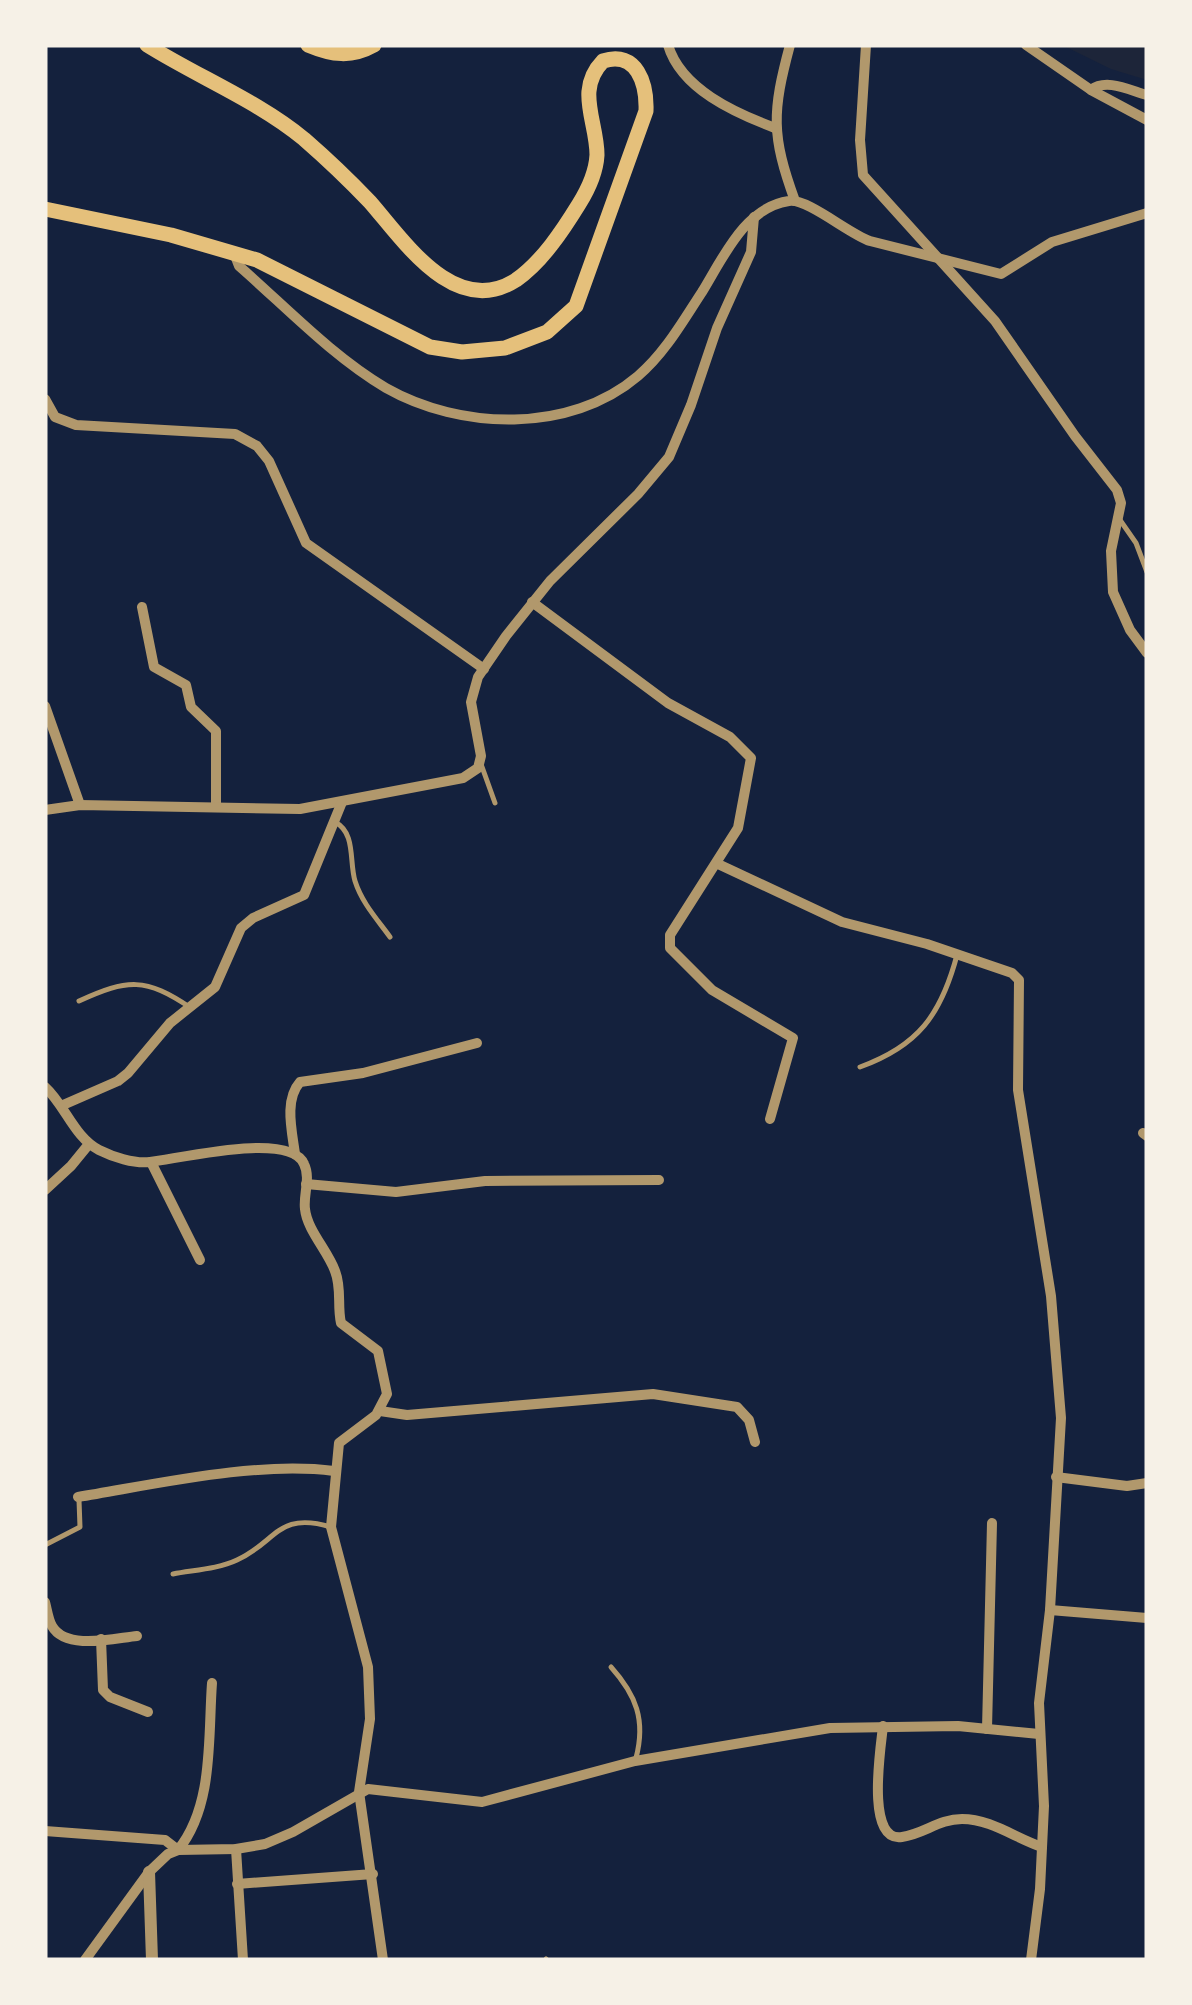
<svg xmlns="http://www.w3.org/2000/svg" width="1192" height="2005" font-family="'Sofia Sans Condensed',sans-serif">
	<rect width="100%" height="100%" fill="#14213d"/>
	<!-- green -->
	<path fill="#1d2539" d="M1062 45H1147V80L1111 69Z"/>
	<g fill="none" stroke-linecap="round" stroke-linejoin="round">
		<!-- service -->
		<g stroke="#b1986c" stroke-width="5">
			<path d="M1120 520 1136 543 1147 572"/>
			<path d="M481 764 495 803"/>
			<path d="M335 822C356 833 349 861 355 881 362 903 377 919 390 937"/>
			<path d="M79 1001C128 979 145 977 191 1008"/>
			<path d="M860 1067C918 1046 941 1015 957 955"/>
			<path d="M45 1545 80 1527 79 1500"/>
			<path d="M173 1574C194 1570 218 1569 237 1560 277 1542 277 1511 331 1527"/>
			<path d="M611 1667C636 1695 646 1720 636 1758"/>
			<path d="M546 1959 547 1960"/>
		</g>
		<!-- minor -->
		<g stroke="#b1986c" stroke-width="10">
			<path d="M668 45C681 89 735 113 775 128"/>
			<path d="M790 45C772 112 771 135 795 201"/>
			<path d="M866 45 860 140 863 175 995 321 1075 436 1117 490 1121 503 1111 551 1113 592 1130 630 1147 653"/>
			<path d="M1026 45 1091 90 1147 120"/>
			<path d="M1091 90C1106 78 1129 90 1147 95"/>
			<path d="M234 253 239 266C286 307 332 356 386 388 460 430 570 434 638 376 665 353 683 321 702 292 723 258 745 207 789 201 807 198 849 234 870 241L1001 274 1052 242 1147 213"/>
			<path d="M45 399 55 417 76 425 235 434 257 446 269 461 306 543 484 669"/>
			<path d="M532 602 668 703 730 737 751 758 738 828 670 935V948L712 990 793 1038 770 1119"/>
			<path d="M142 607 154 667 186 685 191 707 216 731V806"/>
			<path d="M45 706 80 805"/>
			<path d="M45 810 80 805 300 809 463 778 478 768 481 756 471 702 478 677 506 636 550 581 638 494 669 457 691 405 717 328 751 252 754 217"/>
			<path d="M718 864 842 922 927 944 1012 973 1019 980 1018 1090 1051 1296 1061 1418 1050 1610 1039 1703 1044 1806 1040 1889 1031 1960"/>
			<path d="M45 1087C65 1105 74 1137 99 1150 113 1157 134 1164 150 1162 178 1159 290 1131 304 1164 311 1178 303 1195 305 1209 307 1230 328 1251 335 1271 342 1288 337 1306 341 1323L378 1351 387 1394 376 1415 339 1443 331 1527 368 1667 370 1719 359 1792 383 1960"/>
			<path d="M63 1105 118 1081 128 1073 170 1023 215 987 241 928 253 918 304 895 342 802"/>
			<path d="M1143 1133 1147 1136"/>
			<path d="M295 1154C292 1131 284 1100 300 1082L363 1073 477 1043"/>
			<path d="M151 1162 200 1260"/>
			<path d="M306 1184 396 1192 485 1181 659 1180"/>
			<path d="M45 1190 71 1166 89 1144"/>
			<path d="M380 1411 407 1415 653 1394 737 1407 749 1420 755 1442"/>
			<path d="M1056 1477 1127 1486 1147 1483"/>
			<path d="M78 1497C157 1484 256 1461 334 1471"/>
			<path d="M45 1602C47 1609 48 1619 52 1626 66 1651 115 1638 137 1636"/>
			<path d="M1050 1610 1147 1618"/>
			<path d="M101 1639 103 1690 110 1697 148 1712"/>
			<path d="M883 1726C881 1746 865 1843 902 1837 924 1834 939 1819 962 1819 991 1819 1015 1838 1042 1847"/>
			<path d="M987 1729 992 1523"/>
			<path d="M45 1831 165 1840 178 1850C214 1806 208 1737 212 1683"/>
			<path d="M236 1849 243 1960"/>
			<path d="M237 1884 373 1874"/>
			<path d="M85 1960 149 1872 168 1854 178 1850 236 1849 265 1844 293 1832 368 1789 482 1802 635 1761 830 1728 958 1726 1039 1734"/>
		</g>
		<!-- tertiary -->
		<path stroke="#b1986c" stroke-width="12" d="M149 1872 152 1960"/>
		<!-- secondary -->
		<g stroke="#e5c07b" stroke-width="15">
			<path d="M308 45C332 55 351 58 374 45"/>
			<path d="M45 209 171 235 257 260 430 347 462 352 505 348 547 332 576 306 646 111C647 84 637 50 603 61 575 90 597 121 597 155 596 173 589 188 579 204 563 230 542 262 516 280 455 319 404 241 370 202 349 180 327 159 304 139 258 101 198 77 147 45"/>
		</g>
	</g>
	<!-- border -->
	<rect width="1192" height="2005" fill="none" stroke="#f6f1e7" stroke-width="95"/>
</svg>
